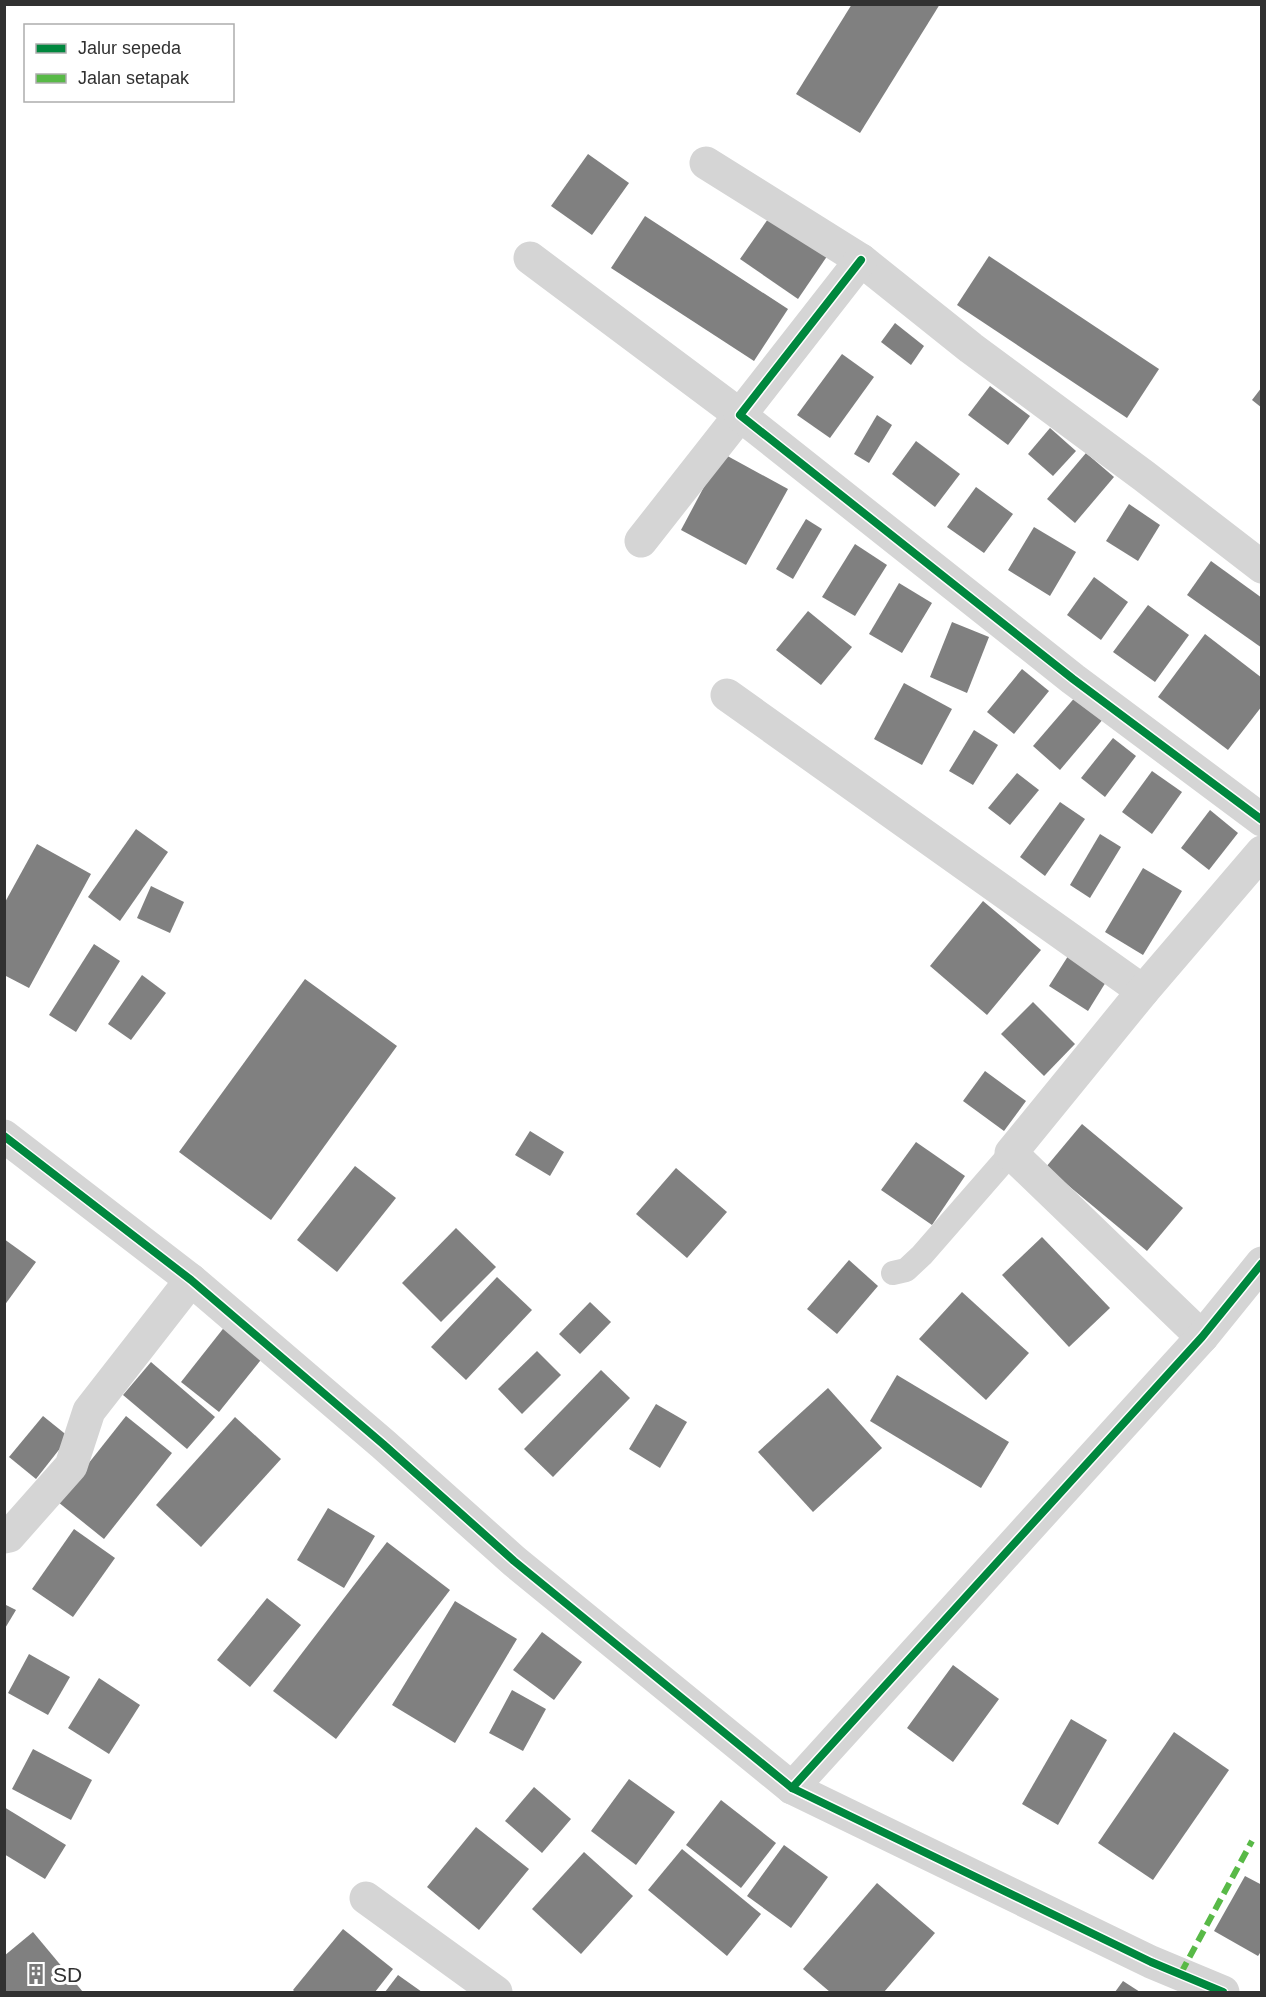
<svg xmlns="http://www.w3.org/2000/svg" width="1266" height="1997" viewBox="0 0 1266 1997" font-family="Helvetica,sans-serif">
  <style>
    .building { fill: #808080 }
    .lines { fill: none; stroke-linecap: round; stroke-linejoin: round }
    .lane { stroke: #d5d5d5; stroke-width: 24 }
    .street { stroke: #d5d5d5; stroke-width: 33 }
    .quiet { stroke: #58b947; stroke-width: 6; stroke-dasharray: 12 6; stroke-linecap: butt }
    .cycleway-casing { stroke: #fff; stroke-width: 11 }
    .cycleway { stroke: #00873e; stroke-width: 8 }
    .labels { text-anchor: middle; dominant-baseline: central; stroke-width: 6; stroke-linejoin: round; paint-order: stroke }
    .poi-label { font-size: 21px; fill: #313131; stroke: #fff; text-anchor: start }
  </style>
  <rect width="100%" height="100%" fill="#fff"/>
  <!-- building -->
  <g class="building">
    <polygon points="852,4 940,4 860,133 796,94"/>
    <polygon points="588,154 629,183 592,235 551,206"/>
    <polygon points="775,209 832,249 798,299 740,259"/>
    <polygon points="645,216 788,309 754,361 611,268"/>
    <polygon points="989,256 1159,369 1127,418 957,305"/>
    <polygon points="895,323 924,346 911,365 881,342"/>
    <polygon points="842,354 874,377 830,438 797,415"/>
    <polygon points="990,386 1030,416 1008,445 968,415"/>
    <polygon points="1262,387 1262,408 1252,400"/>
    <polygon points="877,415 892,425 869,463 854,454"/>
    <polygon points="1050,428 1076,451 1053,476 1028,454"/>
    <polygon points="916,441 960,474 935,507 892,474"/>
    <polygon points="722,453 788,489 746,565 681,530"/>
    <polygon points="1086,453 1114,477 1075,523 1047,499"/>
    <polygon points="976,487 1013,514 984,553 947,527"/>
    <polygon points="1129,504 1160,525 1138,561 1106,541"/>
    <polygon points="806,519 822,529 793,579 776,569"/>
    <polygon points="1034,527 1076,552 1050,596 1008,570"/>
    <polygon points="855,544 887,565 855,616 822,597"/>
    <polygon points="1211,561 1262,598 1262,648 1187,595"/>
    <polygon points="1094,577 1128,602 1101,640 1067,615"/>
    <polygon points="899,583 932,603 902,653 869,634"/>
    <polygon points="1148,605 1189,635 1155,682 1113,652"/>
    <polygon points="808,611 852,647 821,685 776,650"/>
    <polygon points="952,622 989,637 967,693 930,677"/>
    <polygon points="1205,634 1262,678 1262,706 1228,750 1158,697"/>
    <polygon points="1022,669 1049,691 1014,734 987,712"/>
    <polygon points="904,683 952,709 922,765 874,739"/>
    <polygon points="1077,695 1104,718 1060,770 1033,746"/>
    <polygon points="974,730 998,745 973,785 949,771"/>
    <polygon points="1113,738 1136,756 1105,797 1081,778"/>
    <polygon points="1152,771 1182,792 1152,834 1122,812"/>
    <polygon points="1017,773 1039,790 1010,825 988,808"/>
    <polygon points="1060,802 1085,819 1045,876 1020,857"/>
    <polygon points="1210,810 1238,833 1209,870 1181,848"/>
    <polygon points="136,829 168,852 120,921 88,897"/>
    <polygon points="1100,834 1121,847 1090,898 1070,885"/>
    <polygon points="37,844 91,874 29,988 4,975 4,904"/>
    <polygon points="1143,868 1182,891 1143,955 1105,932"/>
    <polygon points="151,886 184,902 170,933 137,918"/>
    <polygon points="983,901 1041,950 987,1015 930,966"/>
    <polygon points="94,944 120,961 76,1032 49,1015"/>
    <polygon points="1070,953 1109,977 1088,1011 1049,986"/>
    <polygon points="142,975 166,993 131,1040 108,1024"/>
    <polygon points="305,979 397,1046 271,1220 179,1152"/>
    <polygon points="1033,1002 1075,1044 1044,1076 1001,1034"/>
    <polygon points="985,1071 1026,1101 1004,1131 963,1101"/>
    <polygon points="1082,1124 1183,1208 1147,1251 1046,1167"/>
    <polygon points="530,1131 564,1152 550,1176 515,1155"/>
    <polygon points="916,1142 965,1176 932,1225 881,1190"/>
    <polygon points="355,1166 396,1198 337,1272 297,1240"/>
    <polygon points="676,1168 727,1212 687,1258 636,1214"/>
    <polygon points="456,1228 496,1267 441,1322 402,1283"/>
    <polygon points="1042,1237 1110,1308 1069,1347 1002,1275"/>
    <polygon points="4,1239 36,1262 4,1306"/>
    <polygon points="849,1260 878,1286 837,1334 807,1309"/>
    <polygon points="497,1277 532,1310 466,1380 431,1347"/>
    <polygon points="962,1292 1029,1353 986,1400 919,1339"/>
    <polygon points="590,1302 611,1322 580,1354 559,1334"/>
    <polygon points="226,1325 264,1356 219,1412 181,1382"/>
    <polygon points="537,1351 561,1375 522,1414 498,1389"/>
    <polygon points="151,1362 215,1417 187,1449 123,1395"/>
    <polygon points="601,1370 630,1398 553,1477 524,1449"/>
    <polygon points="897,1375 1009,1442 981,1488 870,1421"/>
    <polygon points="828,1388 882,1448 813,1512 758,1452"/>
    <polygon points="656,1404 687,1422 660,1468 629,1449"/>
    <polygon points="43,1416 69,1437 36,1479 9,1457"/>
    <polygon points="126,1416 172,1453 104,1539 58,1502"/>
    <polygon points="235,1417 281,1459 201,1547 156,1505"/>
    <polygon points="328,1508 375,1536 344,1588 297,1560"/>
    <polygon points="74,1529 115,1558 73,1617 32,1589"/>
    <polygon points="387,1542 450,1590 336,1739 273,1691"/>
    <polygon points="267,1598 301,1625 250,1687 217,1660"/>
    <polygon points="455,1601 517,1639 455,1743 392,1705"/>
    <polygon points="4,1604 16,1610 4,1630"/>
    <polygon points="542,1632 582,1662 554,1700 513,1670"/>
    <polygon points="29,1654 70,1677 48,1715 8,1693"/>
    <polygon points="953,1665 999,1699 953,1762 907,1728"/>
    <polygon points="99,1678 140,1705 109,1754 68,1728"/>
    <polygon points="512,1690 546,1709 523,1751 489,1733"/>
    <polygon points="1071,1719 1107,1740 1058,1825 1022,1804"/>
    <polygon points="1174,1732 1229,1770 1153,1880 1098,1843"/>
    <polygon points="33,1749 92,1780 71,1820 12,1789"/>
    <polygon points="629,1779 675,1812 636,1865 591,1831"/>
    <polygon points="534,1787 571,1819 542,1853 505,1821"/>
    <polygon points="721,1800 776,1843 741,1888 686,1845"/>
    <polygon points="4,1807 66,1845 45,1879 4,1854"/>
    <polygon points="476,1827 529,1869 479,1930 427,1887"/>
    <polygon points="784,1845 828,1877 791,1928 747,1896"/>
    <polygon points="682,1849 761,1914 727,1956 648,1890"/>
    <polygon points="584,1852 633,1896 581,1954 532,1909"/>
    <polygon points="1245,1876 1262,1885 1262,1950 1258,1956 1214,1931"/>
    <polygon points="877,1883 935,1933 884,1992 830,1992 803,1969"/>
    <polygon points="343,1929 393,1969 375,1992 295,1992 293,1990"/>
    <polygon points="33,1932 83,1992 4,1992 4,1956"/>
    <polygon points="398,1975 422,1992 385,1992"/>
    <polygon points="1123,1981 1140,1992 1115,1992"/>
  </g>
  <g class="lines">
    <!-- lane -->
    <polyline class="lane" points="893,1273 906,1270 922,1255 1011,1153"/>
    <!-- street -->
    <g class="street">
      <polyline points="706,163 861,260 971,348 1144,476 1262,567"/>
      <polyline points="530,258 740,415 641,541"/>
      <polyline points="861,260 740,415 1073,679 1262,820"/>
      <polyline points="727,695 1143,991"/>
      <polyline points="4,1136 191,1280 383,1444 514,1561 792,1788 1151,1962 1223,1992"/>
      <polyline points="1202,1337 1011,1153 1143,991 1262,852"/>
      <polyline points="4,1537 9,1536 71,1466 89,1411 191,1280"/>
      <polyline points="792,1788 1202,1337 1262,1263"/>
      <polyline points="366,1898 496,1992"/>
    </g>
    <!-- quiet -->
    <polyline class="quiet" points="1181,1973 1252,1841"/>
    <defs>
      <g id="cycleway">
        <polyline points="861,260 740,415 1073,679 1262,820"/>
        <polyline points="4,1136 191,1280 383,1444 514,1561 792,1788 1151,1962 1223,1992"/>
        <polyline points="792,1788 1202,1337 1262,1263"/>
      </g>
    </defs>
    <!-- cycleway casing -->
    <use href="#cycleway" class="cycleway-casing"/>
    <!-- cycleway -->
    <use href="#cycleway" class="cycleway"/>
  </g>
  <!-- icons -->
  <defs>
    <symbol id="building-bare" viewBox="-9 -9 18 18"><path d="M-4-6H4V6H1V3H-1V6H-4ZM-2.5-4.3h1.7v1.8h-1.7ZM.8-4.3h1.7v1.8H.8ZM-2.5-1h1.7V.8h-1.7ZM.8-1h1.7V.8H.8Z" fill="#797979" stroke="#fff" stroke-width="2.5" paint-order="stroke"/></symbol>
  </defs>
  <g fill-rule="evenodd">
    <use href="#building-bare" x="21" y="1959" width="30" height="30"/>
  </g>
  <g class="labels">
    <!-- poi labels -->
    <g class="poi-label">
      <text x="53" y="1974">SD</text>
    </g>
  </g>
  <!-- border -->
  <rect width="1266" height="1997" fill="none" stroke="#313131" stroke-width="12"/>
  <!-- legend -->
  <rect x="24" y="24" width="210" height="78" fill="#ffffff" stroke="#adadad" stroke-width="1.5"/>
  <rect x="36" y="44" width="30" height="9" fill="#00873e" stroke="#adadad" stroke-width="1.5"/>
  <text x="78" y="54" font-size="18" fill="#313131">Jalur sepeda</text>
  <rect x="36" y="74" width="30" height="9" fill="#58b947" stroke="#adadad" stroke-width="1.5"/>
  <text x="78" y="84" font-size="18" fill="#313131">Jalan setapak</text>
</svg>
